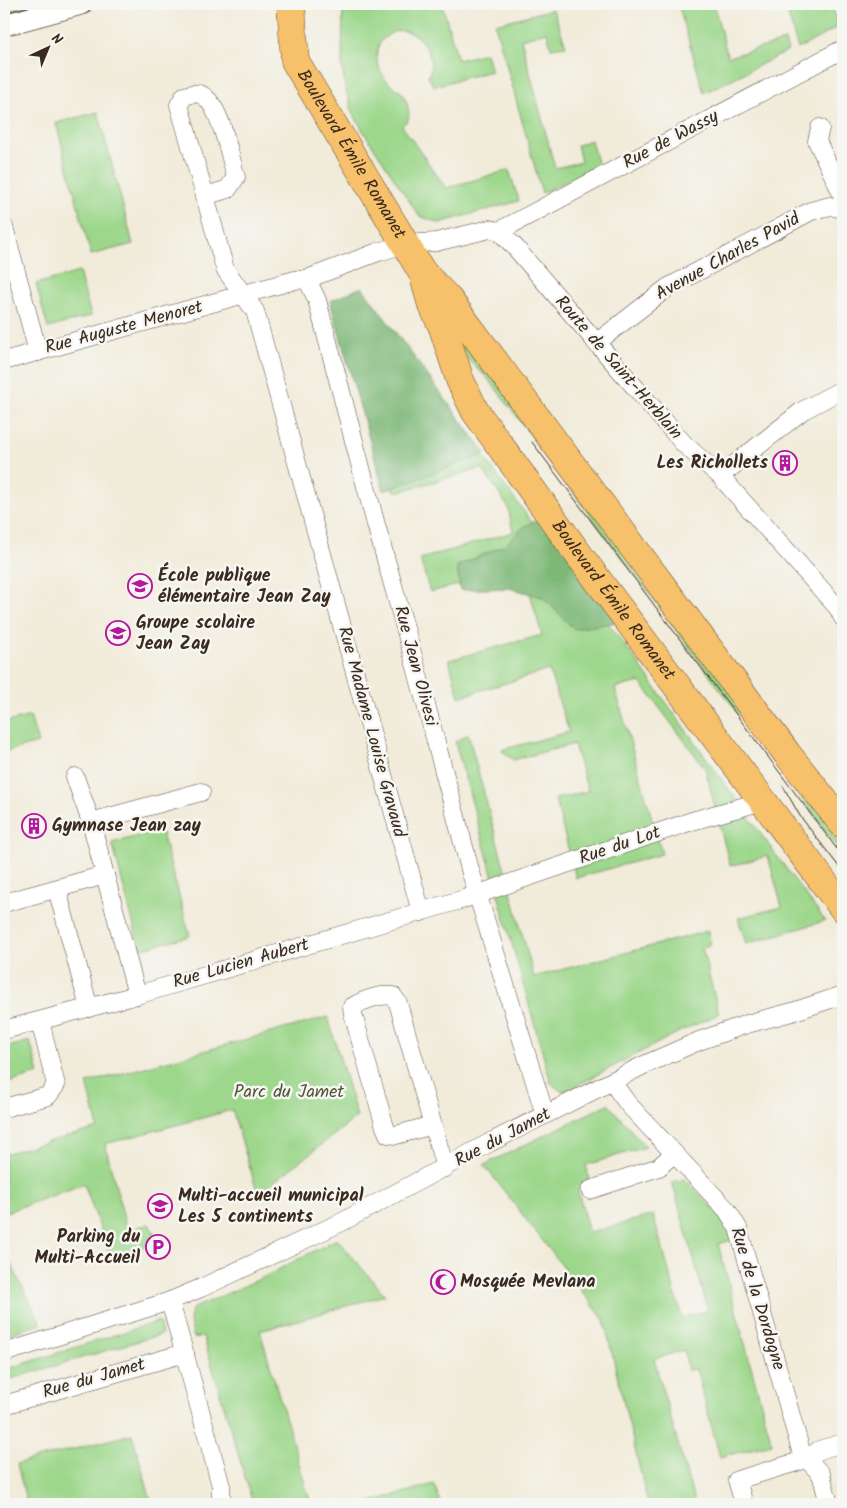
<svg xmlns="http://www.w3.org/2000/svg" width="847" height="1508" viewBox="0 0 847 1508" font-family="Kalam,sans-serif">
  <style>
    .green { fill: #9cd78b; stroke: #6c8054 }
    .forest { fill: #7db877; stroke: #5c714a }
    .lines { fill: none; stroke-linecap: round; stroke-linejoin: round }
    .minor-casing { stroke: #56473a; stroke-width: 19 }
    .tertiary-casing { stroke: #56473a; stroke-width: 23 }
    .primary-casing { stroke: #56473a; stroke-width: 29 }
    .minor { stroke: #fff; stroke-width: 18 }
    .tertiary { stroke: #fff; stroke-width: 21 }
    .primary { stroke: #f7c06b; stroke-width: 28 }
    .tram { stroke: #3b2a1e; stroke-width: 1 }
    .labels { text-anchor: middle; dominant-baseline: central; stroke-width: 5; stroke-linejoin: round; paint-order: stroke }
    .street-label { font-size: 18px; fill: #3b2a1e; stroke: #f6f6f2 }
    .poi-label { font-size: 18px; font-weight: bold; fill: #3b2a1e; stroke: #f6f6f2; text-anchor: start }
    .park-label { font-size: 18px; fill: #535539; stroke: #f6f6f2 }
  </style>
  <rect width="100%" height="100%" fill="#f6f6f2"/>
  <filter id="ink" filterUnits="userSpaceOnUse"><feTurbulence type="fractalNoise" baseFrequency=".02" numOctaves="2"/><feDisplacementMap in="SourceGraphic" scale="10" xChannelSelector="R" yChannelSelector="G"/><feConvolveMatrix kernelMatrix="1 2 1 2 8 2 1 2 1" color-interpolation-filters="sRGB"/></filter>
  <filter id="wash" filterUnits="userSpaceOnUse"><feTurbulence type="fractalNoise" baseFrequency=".0096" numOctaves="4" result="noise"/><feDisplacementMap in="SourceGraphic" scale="20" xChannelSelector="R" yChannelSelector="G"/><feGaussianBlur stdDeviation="1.12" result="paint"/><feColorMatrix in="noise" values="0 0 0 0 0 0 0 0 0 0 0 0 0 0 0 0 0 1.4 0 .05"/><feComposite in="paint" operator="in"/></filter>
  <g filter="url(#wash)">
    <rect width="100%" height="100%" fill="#f1ebd9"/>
    <!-- green -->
    <g class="green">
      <polygon points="4,4 29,4 31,12 4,19"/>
      <path d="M 343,4 L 442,4 L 458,60 L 486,53 L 491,71 L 434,86 L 428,77 C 440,55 412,18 388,35 C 385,38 381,40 380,43 C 372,58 380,74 391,85 C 394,87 398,89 400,91 C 406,97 411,112 408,120 C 406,122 404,124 402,126 L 446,188 L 509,170 L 519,201 L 439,223 L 419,216 L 365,134 L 353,113 L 345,87 L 342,67 Z"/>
      <polygon points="678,4 724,4 714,6 728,57 785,41 788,51 704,93"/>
      <polygon points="785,4 832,4 838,27 798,49"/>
      <polygon points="553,9 566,46 551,48 547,32 521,39 555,168 581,162 577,145 591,140 598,166 542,193 495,24"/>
      <polygon points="98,112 133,244 91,255 56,123"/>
      <polygon points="79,272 91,316 48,328 36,284"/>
      <polygon points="447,312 773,750 843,839 843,854 497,390 488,379 458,350"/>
      <polygon points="457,420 507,489 632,655 776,855 825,921 746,944 738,918 782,907 768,856 730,866 705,768 640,682 615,688 662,854 576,878 555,799 588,791 574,744 513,760 501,750 569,732 549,670 459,697 449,660 542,635 523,569 430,592 420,559 513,532 508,507 482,468 397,492 390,488"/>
      <polygon points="30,716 38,743 4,752 4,723"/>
      <polygon points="468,734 534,977 708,931 711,945 702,948 719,1014 681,1031 568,1090 561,1091 551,1083 455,742"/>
      <polygon points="161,830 190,936 140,949 112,843"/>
      <polygon points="328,1017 357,1117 258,1194 232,1110 105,1144 127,1230 149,1224 158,1241 112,1260 84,1184 4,1213 4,1154 98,1128 87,1083"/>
      <polygon points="30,1041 39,1074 4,1084 4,1048"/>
      <polygon points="608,1104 646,1147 586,1165 589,1181 578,1191 589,1233 653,1215 682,1318 708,1310 672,1182 685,1179 726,1222 732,1240 718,1244 772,1444 720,1457 696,1369 688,1370 684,1350 654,1359 695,1504 648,1504 604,1320 484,1165"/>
      <polygon points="337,1239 385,1295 260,1331 311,1504 253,1504 203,1336 194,1338 190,1322 192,1309 262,1278"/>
      <polygon points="4,1250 41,1324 8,1334 4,1321"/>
      <polygon points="159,1321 162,1334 4,1381 4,1370"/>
      <polygon points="132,1434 152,1504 27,1504 17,1464"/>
      <polygon points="434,1484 441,1504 363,1504"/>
    </g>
    <!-- forest -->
    <g class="forest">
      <polygon points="362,287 486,454 384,491 330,301"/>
      <polygon points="540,519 619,622 574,629 542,597 509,588 460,590 457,566 505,545 523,527"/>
    </g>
  </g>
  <g filter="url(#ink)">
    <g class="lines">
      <defs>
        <g id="minor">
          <polyline points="820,128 817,141 843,196"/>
          <path d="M 205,196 L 179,105 L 184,96 C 189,95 195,92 199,94 C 220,99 230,158 236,177 L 228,189 L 205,196 L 225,269 L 255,311 L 421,912"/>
          <polyline points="4,227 38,352"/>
          <polyline points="499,231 843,49"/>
          <polyline points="307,279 378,252 405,244 436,242 490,229 499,231 514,246 608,356 684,444 720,476 838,608 843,618"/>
          <polyline points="596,343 667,288 811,211 830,206 843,209"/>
          <polyline points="4,361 295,280 307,279 317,300 375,521 413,656 471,873 545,1115"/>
          <polyline points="720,476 802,411 843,389"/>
          <polyline points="75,777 91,822"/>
          <polyline points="105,875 137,995"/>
          <polyline points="57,889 89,1008"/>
          <polyline points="4,903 105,875 91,822 201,792"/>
          <polyline points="4,1030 137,995 464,899 692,821 763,801"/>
          <polyline points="612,1082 628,1104 727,1210 738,1228 801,1451 807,1459 737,1480 744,1504"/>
          <polyline points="4,1108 48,1096 56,1085 40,1021"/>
          <path d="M 433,1125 L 396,1135 L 388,1134 L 385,1127 L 353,1014 L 352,1007 C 363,1000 380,994 393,996 L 398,1003 L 445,1168"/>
          <polyline points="590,1190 659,1167 673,1154"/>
          <polyline points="170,1301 221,1486 221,1504"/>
          <polyline points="4,1353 170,1301 201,1288 342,1222 489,1143 644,1065 699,1041 747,1024 792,1012 843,995"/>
          <polyline points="4,1405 185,1353"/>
          <polyline points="829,1504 821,1474 807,1459 819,1450 843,1443"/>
        </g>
        <polyline id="tertiary" points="4,25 81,4"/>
        <g id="primary">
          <path id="s1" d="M 291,4 L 295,61 L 422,272 L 448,299 L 788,755 L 843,824"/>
          <path id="s2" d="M 425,281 L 431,302 L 443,328 L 460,380 L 475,411 L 579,555 L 843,908"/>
        </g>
      </defs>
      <!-- minor casing -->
      <use href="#minor" class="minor-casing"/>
      <!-- tertiary casing -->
      <use href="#tertiary" class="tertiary-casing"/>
      <!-- primary casing -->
      <use href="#primary" class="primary-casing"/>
      <!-- minor -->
      <use href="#minor" class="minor"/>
      <!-- tertiary -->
      <use href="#tertiary" class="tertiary"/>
      <!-- primary -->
      <use href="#primary" class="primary"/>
      <!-- tram -->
      <g class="tram">
        <polyline points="4,4 5,4"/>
        <polyline points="4,13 38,4"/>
        <polyline points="532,442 843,857"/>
        <polyline points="783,786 800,816 843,872"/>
      </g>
    </g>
  </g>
  <!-- icons -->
  <defs>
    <symbol id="building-ring" viewBox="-11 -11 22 22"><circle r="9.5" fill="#f6f6f2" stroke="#b5179e" stroke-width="1.5"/><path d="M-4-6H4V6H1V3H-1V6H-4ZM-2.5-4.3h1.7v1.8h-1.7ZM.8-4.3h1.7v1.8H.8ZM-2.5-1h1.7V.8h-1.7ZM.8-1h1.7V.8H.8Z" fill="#b5179e"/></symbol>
    <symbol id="school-ring" viewBox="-11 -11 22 22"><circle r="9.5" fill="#f6f6f2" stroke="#b5179e" stroke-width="1.5"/><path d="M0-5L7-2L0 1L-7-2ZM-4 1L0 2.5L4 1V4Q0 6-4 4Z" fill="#b5179e"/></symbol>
    <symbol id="parking-ring" viewBox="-11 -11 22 22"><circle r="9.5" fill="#f6f6f2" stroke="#b5179e" stroke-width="1.5"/><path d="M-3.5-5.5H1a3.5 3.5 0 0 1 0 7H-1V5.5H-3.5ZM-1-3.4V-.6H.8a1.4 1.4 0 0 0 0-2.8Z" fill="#b5179e"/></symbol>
    <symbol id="mosque-ring" viewBox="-11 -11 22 22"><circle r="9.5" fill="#f6f6f2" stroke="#b5179e" stroke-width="1.5"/><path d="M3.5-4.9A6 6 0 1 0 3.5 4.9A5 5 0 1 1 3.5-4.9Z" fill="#b5179e"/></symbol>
  </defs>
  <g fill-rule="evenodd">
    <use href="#building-ring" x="771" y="449" width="28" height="28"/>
    <use href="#school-ring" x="126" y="572" width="28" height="28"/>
    <use href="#school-ring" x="104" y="619" width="28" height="28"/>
    <use href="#building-ring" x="20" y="812" width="28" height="28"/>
    <use href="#school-ring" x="146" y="1192" width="28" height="28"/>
    <use href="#parking-ring" x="144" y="1233" width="28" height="28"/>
    <use href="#mosque-ring" x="429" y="1268" width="28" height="28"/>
  </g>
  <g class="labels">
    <!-- street labels -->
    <g class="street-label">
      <text transform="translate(671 140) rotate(-28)">Rue de Wassy</text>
      <text stroke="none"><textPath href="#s1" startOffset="166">Boulevard Émile Romanet</textPath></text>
      <text transform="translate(728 257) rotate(-29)">Avenue Charles Pavid</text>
      <text transform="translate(124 328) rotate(-15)">Rue Auguste Menoret</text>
      <text transform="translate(618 368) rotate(49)">Route de Saint-Herblain</text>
      <text stroke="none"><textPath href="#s2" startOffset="374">Boulevard Émile Romanet</textPath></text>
      <text transform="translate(415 666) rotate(75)">Rue Jean Olivesi</text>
      <text transform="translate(371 732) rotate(75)">Rue Madame Louise Gravaud</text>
      <text transform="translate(620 846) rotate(-19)">Rue du Lot</text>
      <text transform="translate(241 964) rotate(-16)">Rue Lucien Aubert</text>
      <text transform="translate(503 1138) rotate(-28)">Rue du Jamet</text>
      <text transform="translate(757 1299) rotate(73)">Rue de la Dordogne</text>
      <text transform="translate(94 1379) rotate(-16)">Rue du Jamet</text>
    </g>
    <!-- poi labels -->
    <g class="poi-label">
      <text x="768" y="463" text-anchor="end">Les Richollets</text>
      <text x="158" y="576">École publique<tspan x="158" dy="21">élémentaire Jean Zay</tspan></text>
      <text x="136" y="623">Groupe scolaire<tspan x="136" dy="21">Jean Zay</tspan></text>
      <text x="52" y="826">Gymnase Jean zay</text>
      <text x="178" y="1196">Multi-accueil municipal<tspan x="178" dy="21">Les 5 continents</tspan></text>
      <text x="140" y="1237" text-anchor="end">Parking du<tspan x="140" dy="21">Multi-Accueil</tspan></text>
      <text x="460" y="1282">Mosquée Mevlana</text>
    </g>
    <!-- park labels -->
    <g class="park-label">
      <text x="289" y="1092">Parc du Jamet</text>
    </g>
  </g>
  <!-- margin -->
  <rect width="847" height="1508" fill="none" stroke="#f6f6f2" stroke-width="20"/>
  <!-- north arrow -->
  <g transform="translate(48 48) rotate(44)" stroke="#f6f6f2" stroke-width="4" paint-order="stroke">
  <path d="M0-4L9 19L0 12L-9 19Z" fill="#3b2a1e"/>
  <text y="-8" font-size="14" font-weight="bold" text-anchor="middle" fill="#3b2a1e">N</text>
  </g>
</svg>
